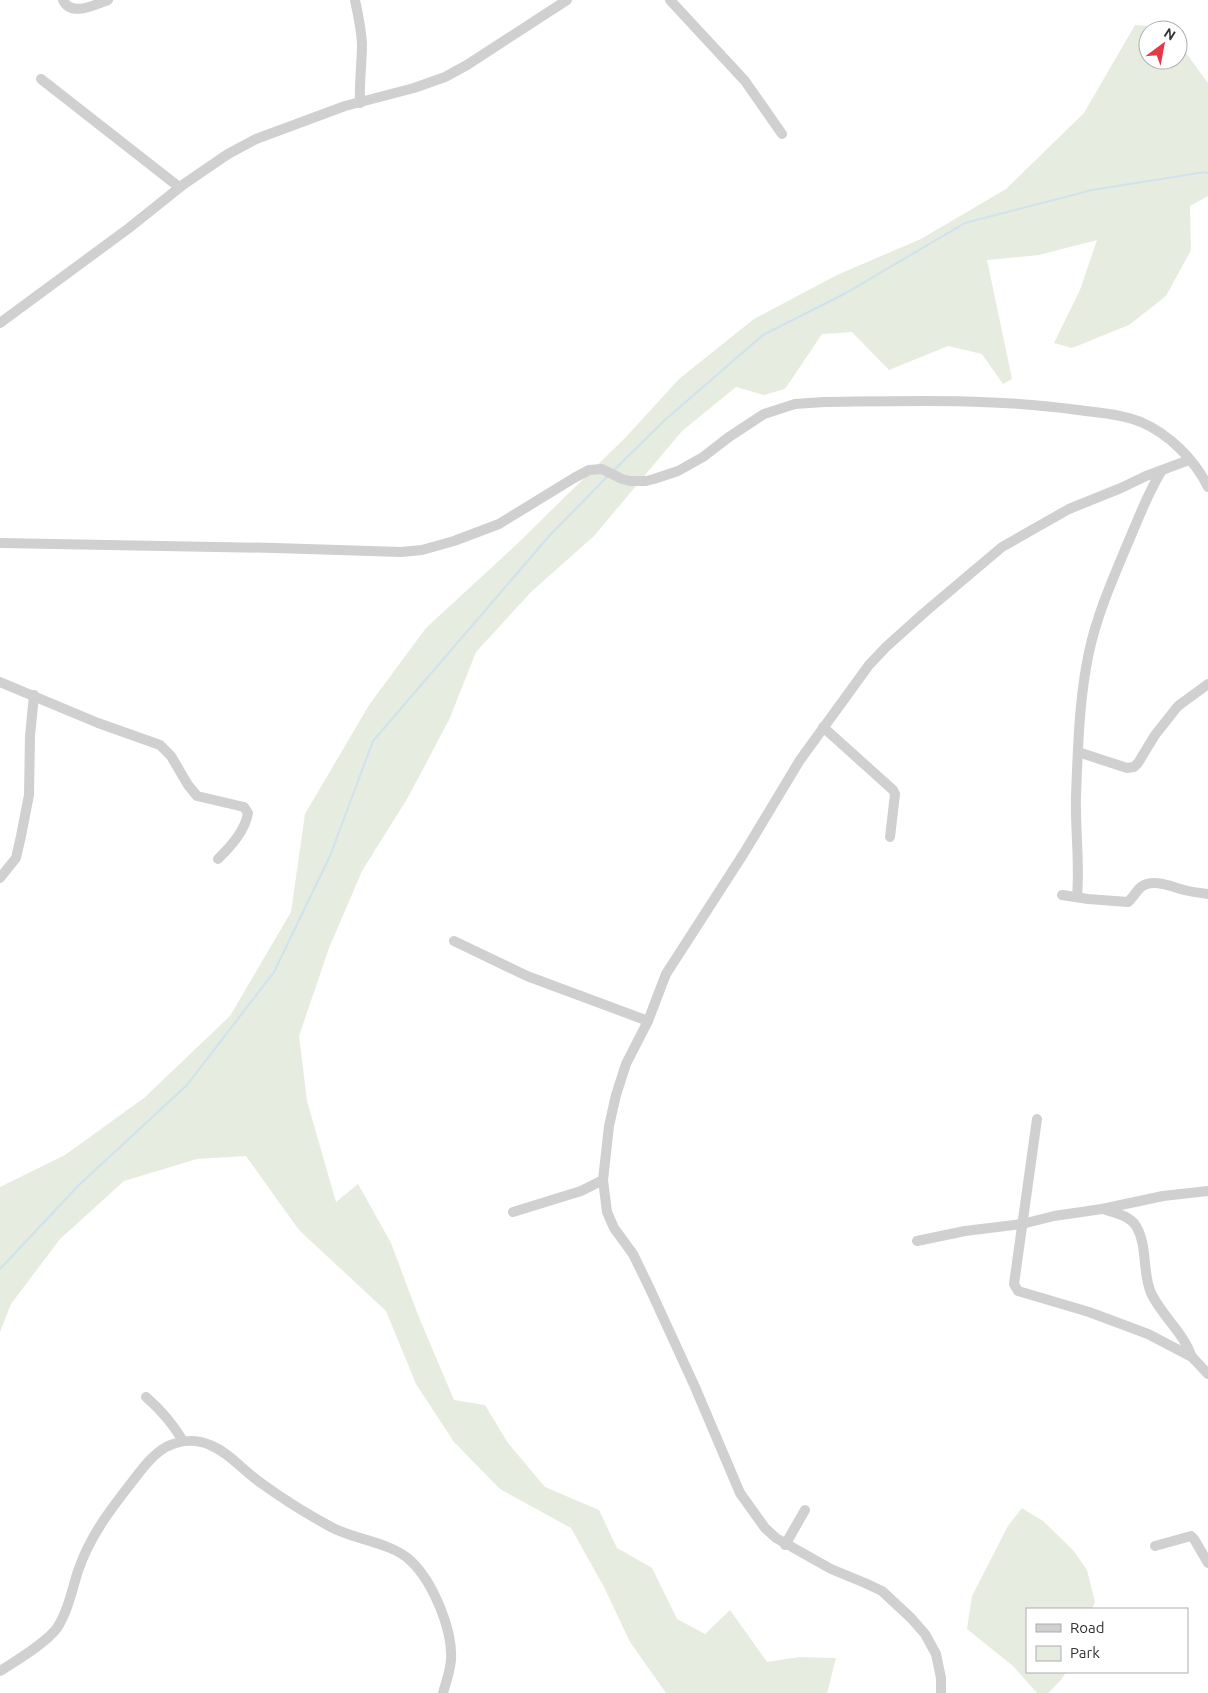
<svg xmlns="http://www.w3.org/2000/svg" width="1208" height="1693" viewBox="0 0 1208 1693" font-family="Ubuntu,sans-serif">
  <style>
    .green { fill: #e6ecdf }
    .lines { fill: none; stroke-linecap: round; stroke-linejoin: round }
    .stream { stroke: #cfe2ee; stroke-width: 2 }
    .minor { stroke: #d0d0d0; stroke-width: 10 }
  </style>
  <rect width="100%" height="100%" fill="#fff"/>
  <!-- green -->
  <g class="green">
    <polygon points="1135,25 1167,27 1169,30 1148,30 1148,60 1178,60 1178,42 1208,83 1208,196 1190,206 1191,250 1166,296 1129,325 1072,348 1054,343 1080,290 1097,240 1039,255 987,260 1012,379 1003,384 982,354 948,346 889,370 852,332 822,334 785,389 764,395 736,387 682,431 594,536 531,592 476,652 449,720 407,799 362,871 329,948 299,1036 307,1101 336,1202 358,1184 391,1243 418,1315 454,1400 485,1405 508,1443 545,1487 599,1510 617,1548 652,1568 677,1619 705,1634 730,1610 767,1662 799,1657 836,1658 827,1693 666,1693 630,1642 604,1587 571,1528 500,1489 454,1442 416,1384 386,1311 299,1230 246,1156 197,1159 124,1181 60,1239 11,1304 0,1332 0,1187 65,1155 144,1098 230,1016 291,912 305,814 369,705 426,628 517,544 626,437 679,379 754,319 837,275 921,239 1006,189 1084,113"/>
    <polygon points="1022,1508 1043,1521 1073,1550 1087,1570 1095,1602 1092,1609 1027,1609 1027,1672 1066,1672 1061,1680 1048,1693 1037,1693 1013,1666 967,1629 972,1596 1008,1526"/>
  </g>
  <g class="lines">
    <!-- stream -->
    <g class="stream">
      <polyline points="613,471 666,419 763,335 846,293 965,223 1092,190 1205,172 1208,173"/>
      <polyline points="0,1269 79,1185 187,1085 274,972 330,856 373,741 550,535 608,476"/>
    </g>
    <!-- minor -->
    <g class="minor">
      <path d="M 63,0 C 71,17 95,5 108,0"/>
      <path d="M 355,0 C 358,14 361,28 362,43 C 362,63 359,83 360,103"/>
      <polyline points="670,0 745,81 782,134"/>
      <polyline points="41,79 179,187"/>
      <polyline points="0,323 129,228 184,184 228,154 256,139 310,119 345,106 414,88 445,77 467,65 567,0"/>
      <path d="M 0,543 L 275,548 L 401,552 L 422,550 L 454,541 L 499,524 L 574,478 L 589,470 L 602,469 L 622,479 L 630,481 L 646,481 L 654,479 L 678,471 L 703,457 L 729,437 L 764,414 L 795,404 L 824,402 C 909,401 994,398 1078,410 C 1099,413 1121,414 1141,422 C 1169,434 1195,460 1208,487"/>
      <path d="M 0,682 L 98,723 L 160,745 L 171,756 L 188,785 L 197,796 L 244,807 L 248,813 C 245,831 231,846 218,859"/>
      <polyline points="823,727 893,790 895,794 890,837"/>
      <polyline points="1078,752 1127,768 1134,767 1138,763 1155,735 1178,706 1208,684"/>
      <polyline points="0,878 16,858 21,836 29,795 30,736 34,695"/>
      <path d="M 1062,895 L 1088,899 L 1128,902 C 1133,898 1136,891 1141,887 C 1153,878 1172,887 1184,890 C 1192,892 1200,893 1208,894"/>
      <path d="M 1077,897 C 1080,863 1075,830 1076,795 C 1078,748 1079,699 1089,652 C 1097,615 1112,581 1127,545 C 1138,520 1147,494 1162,470"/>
      <polyline points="454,941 527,976 648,1021"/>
      <polyline points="1037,1119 1014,1284 1018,1291 1089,1312 1148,1334 1192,1357 1208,1374"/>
      <path d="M 1103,1209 C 1114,1213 1129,1215 1136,1226 C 1148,1246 1142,1272 1151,1293 C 1162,1316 1183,1332 1192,1357"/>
      <polyline points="513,1212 581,1191 603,1180"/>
      <polyline points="917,1241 965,1231 1022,1224 1054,1216 1102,1209 1163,1196 1208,1191"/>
      <path d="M 146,1397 C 161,1410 173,1424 183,1441"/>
      <polyline points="785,1545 805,1510"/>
      <polyline points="1155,1546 1191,1536 1194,1539 1208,1563"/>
      <path d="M 0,1671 C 16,1661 46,1643 57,1628 C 68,1611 72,1590 78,1571 C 90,1536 110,1510 132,1482 C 142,1469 152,1455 166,1447 C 180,1440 196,1439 210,1445 C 230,1453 243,1471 261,1483 C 283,1499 307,1514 331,1527 C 355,1540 391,1542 411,1561 C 433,1582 453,1630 451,1660 C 450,1672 446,1682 443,1693"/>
      <polyline points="941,1693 941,1678 936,1654 925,1634 911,1618 882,1591 865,1583 831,1569 776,1538 765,1528 740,1493 695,1387 650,1289 633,1254 614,1228 607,1212 603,1180 609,1126 616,1095 626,1064 648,1021 666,974 744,853 800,760 869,665 886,647 925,612 1002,547 1069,509 1121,488 1146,476 1189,460"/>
    </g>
  </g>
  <!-- legend -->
  <rect x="1026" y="1608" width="162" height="65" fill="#ffffff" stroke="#adadad"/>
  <rect x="1036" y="1624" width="25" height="8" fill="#d0d0d0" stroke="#adadad"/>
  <text x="1070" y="1633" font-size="15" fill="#333333">Road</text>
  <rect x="1036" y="1646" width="25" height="15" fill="#e6ecdf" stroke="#adadad"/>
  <text x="1070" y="1658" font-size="15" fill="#333333">Park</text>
  <!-- north arrow -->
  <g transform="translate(1163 45) rotate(32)"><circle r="24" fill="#ffffff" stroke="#adadad"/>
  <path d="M0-4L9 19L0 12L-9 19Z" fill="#e63946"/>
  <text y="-8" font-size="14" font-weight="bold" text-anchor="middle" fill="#333333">N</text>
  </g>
</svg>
